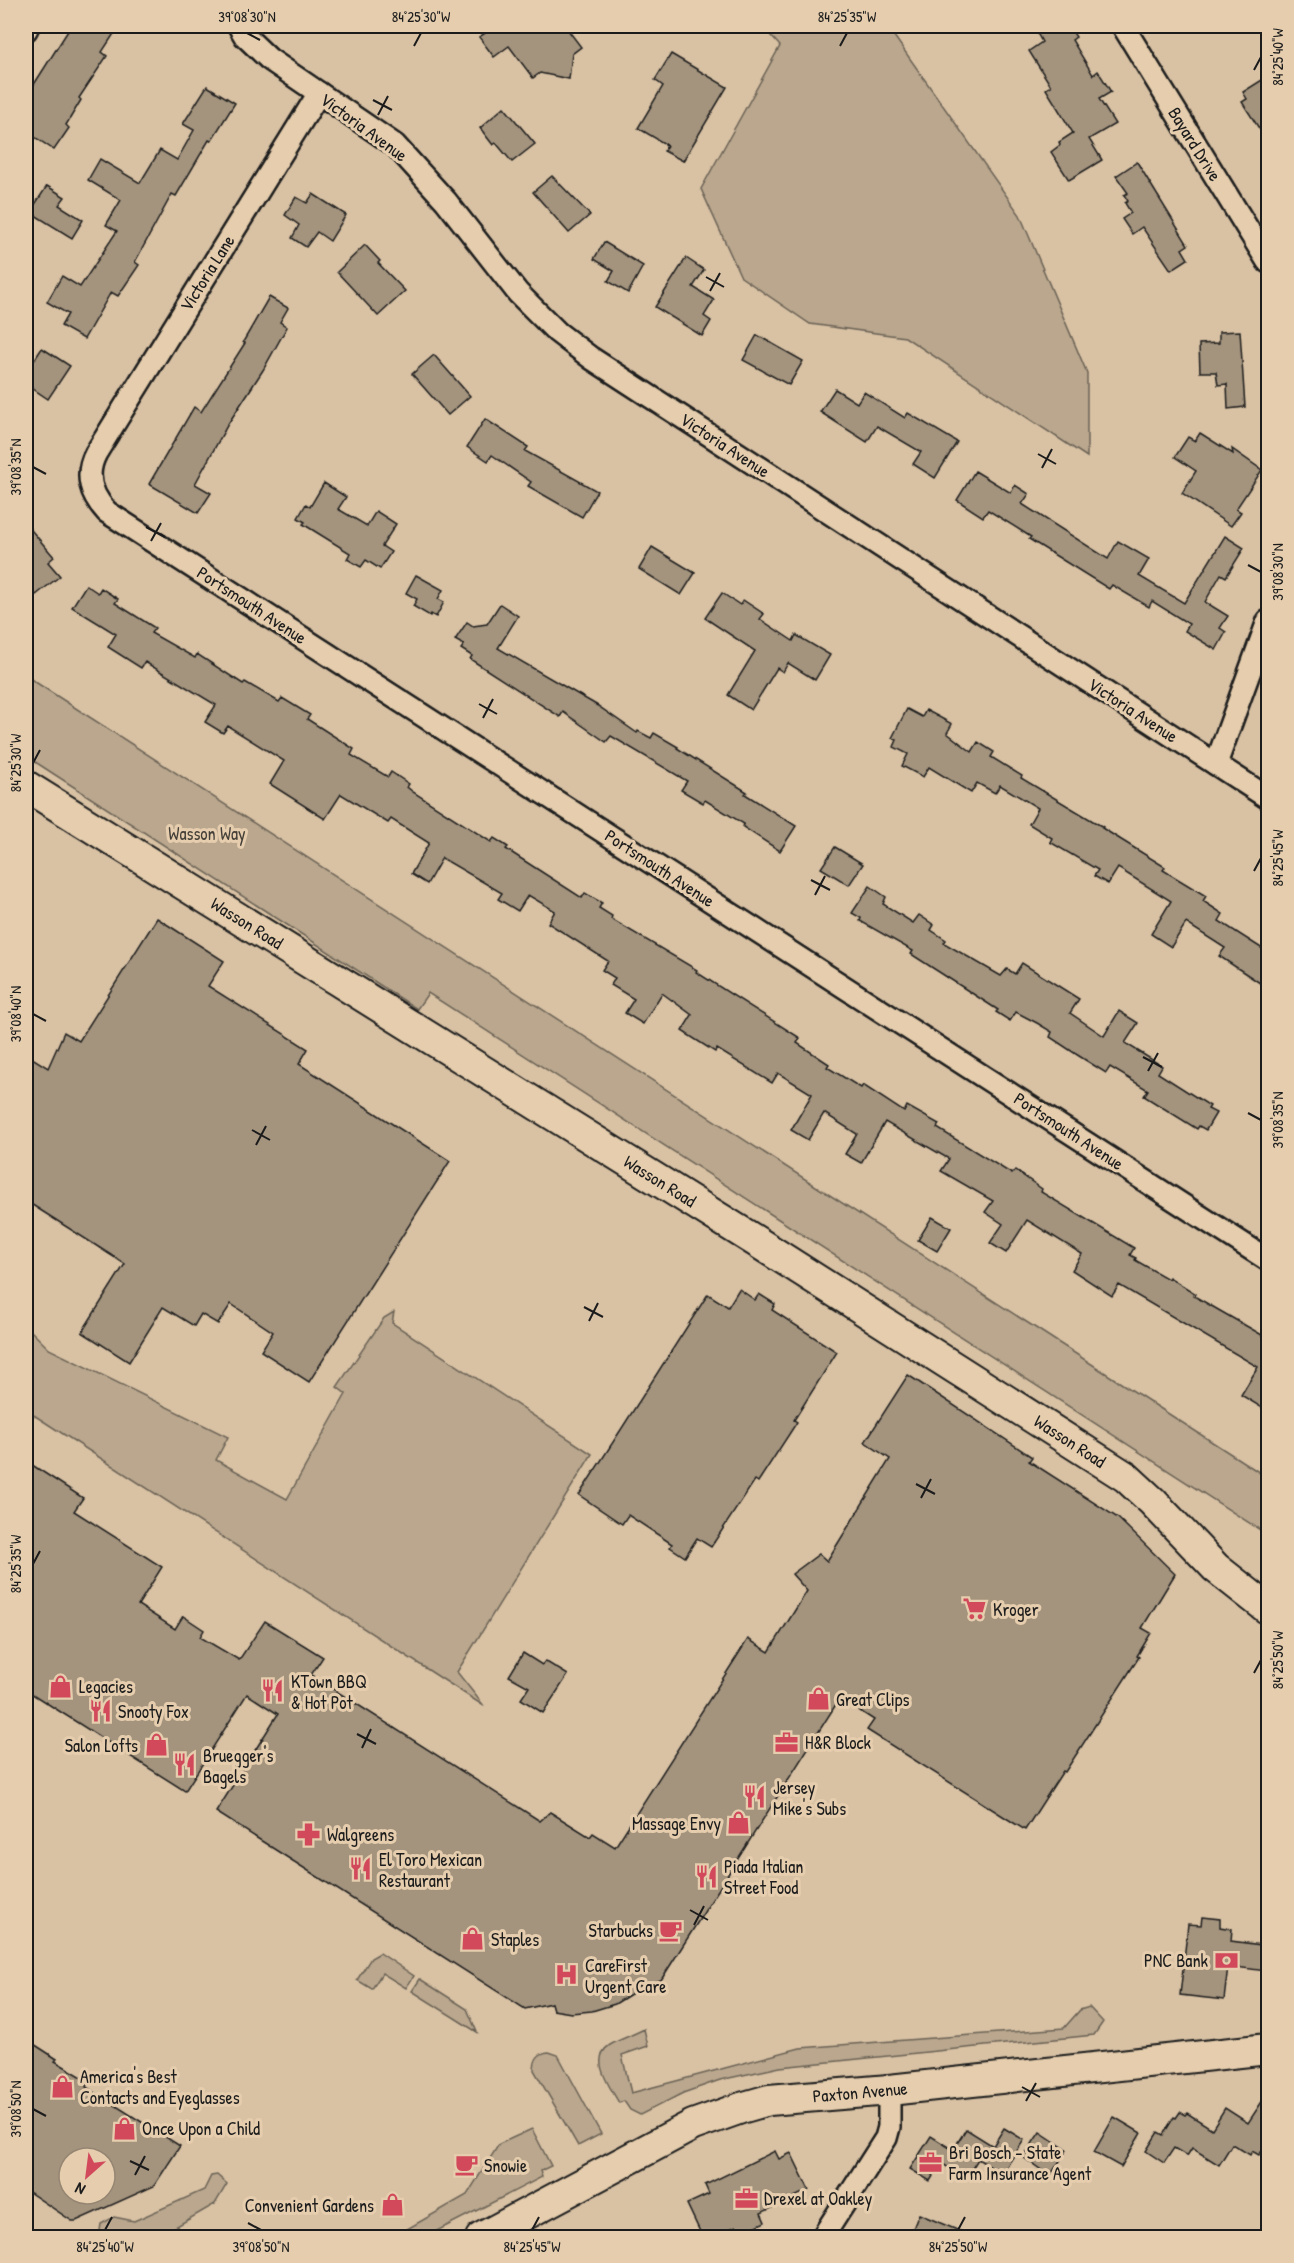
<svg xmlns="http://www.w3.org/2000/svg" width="1294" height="2263" viewBox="0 0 1294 2263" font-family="'Patrick Hand',sans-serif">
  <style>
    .green { fill: #baa78e; stroke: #6b6255; stroke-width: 1.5 }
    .building { fill: #a4947e; stroke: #1c1c1c; stroke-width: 1.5; fill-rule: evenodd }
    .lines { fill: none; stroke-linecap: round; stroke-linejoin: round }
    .street-casing { stroke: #1c1c1c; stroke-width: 26 }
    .secondary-casing { stroke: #1c1c1c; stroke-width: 34 }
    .street { stroke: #e5cdad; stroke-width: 21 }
    .secondary { stroke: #e5cdad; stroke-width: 30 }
    .ticks { fill: none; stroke: #1c1c1c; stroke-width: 2 }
    .labels { text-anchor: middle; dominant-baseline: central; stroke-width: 6; stroke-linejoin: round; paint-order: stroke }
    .street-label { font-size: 18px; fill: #1c1c1c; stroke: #e5cdad }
    .park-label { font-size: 18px; fill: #443f38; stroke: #e5cdad }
    .poi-label { font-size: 18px; fill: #1c1c1c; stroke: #e5cdad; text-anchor: start }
    .neatline { fill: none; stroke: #1c1c1c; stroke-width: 2 }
    .ticks-label { font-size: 15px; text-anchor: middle; fill: #1c1c1c }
  </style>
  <rect width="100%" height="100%" fill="#d9c2a4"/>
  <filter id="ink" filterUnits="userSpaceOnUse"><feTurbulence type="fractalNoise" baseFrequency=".0167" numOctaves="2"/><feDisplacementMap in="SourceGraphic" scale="12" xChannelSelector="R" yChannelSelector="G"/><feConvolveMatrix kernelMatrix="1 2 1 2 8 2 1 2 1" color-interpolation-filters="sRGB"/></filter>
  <g filter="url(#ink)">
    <!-- green -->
    <g class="green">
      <polygon points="762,26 887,26 1020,215 1087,373 1087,457 905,337 810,324 741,277 701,189 780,46"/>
      <polygon points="26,676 1268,1478 1268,1535 428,993 417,1009 26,756"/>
      <polygon points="394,1312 392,1323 592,1454 457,1672 484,1706 26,1410 26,1326 49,1349 228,1437 216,1460 287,1499 346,1394 337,1387 384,1318"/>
      <polygon points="380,1953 414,1976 406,1988 382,1973 372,1989 357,1980 371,1958"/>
      <polygon points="420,1979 467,2009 477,2032 412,1991"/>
      <path d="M 1089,2007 L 1103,2022 L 1094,2035 L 780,2067 L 720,2080 L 683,2093 L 640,2115 L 630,2110 L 624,2101 L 619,2103 C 611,2088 588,2059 610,2045 C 620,2039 633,2035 644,2029 L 648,2046 L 622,2055 L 631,2093 L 800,2048 L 1064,2028 L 1080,2010 Z"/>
      <path d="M 549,2052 L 558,2055 L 601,2134 L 578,2146 L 534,2070 C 534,2059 538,2053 549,2052 Z"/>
      <polygon points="532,2129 551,2166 540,2171 542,2177 425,2237 393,2237 467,2195 499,2144"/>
      <polygon points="217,2175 227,2184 215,2204 158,2237 99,2237 101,2224 114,2217 134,2221 204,2190 211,2176"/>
    </g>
    <!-- building -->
    <g class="building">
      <polygon points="71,26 119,26 102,52 107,56 79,98 81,100 66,125 69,128 54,150 26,131 26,97"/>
      <polygon points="496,26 565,26 581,47 572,54 569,79 540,73 533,78 509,46 494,57 479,37"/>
      <polygon points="1050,26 1069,26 1076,37 1072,40 1093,75 1098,71 1111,92 1099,99 1115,124 1089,139 1102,160 1069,180 1051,152 1060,145 1059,142 1073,133 1046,89 1051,86 1029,51 1042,42 1037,33"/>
      <polygon points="671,54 727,87 683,161 664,151 667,145 638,128 663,86 655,80"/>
      <polygon points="1262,80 1269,91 1269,144 1242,102 1247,99 1243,92"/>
      <polygon points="207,86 235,103 211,141 209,140 176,196 172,194 135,262 139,265 118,296 111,292 84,339 61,326 68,314 47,302 62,276 80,287 117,231 106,225 121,200 88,180 100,159 140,183 160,150 177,160 194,130 183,124"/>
      <polygon points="504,107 535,144 512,162 496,143 493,145 480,128"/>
      <polygon points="1137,162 1188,245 1182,249 1188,259 1171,270 1142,227 1132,234 1122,219 1131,213 1125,203 1128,201 1124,195 1128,193 1116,176"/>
      <polygon points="552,176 590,215 569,233 533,192"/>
      <polygon points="47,186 65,197 59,205 83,220 72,238 30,212"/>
      <polygon points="313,194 346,215 330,241 317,232 306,247 292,238 299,225 285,215 296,197 307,203"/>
      <polygon points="604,242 643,266 628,293 608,281 614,271 594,259"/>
      <polygon points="365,245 380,261 378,263 405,291 378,316 337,272"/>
      <polygon points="686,258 704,270 693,287 714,300 704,316 711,321 702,336 655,307"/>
      <polygon points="269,297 288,308 280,322 287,327 263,370 228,424 195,484 211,493 198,513 149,484 194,407 201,412 245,343 243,342"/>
      <polygon points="1240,331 1245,407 1228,409 1227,384 1218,385 1216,372 1200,372 1199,344 1219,343 1219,332"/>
      <polygon points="757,335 803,361 789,385 743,360"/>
      <polygon points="42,348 70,366 48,399 26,384 26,373"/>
      <polygon points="434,355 470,396 448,415 412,374"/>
      <polygon points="835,389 857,403 864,392 905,418 908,413 957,442 935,478 913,464 921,452 877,426 867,442 820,412"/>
      <polygon points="485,419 528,447 525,451 597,491 582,517 528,486 531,482 492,455 488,461 467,447"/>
      <polygon points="1200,433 1233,454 1232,449 1262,470 1236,509 1241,512 1231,526 1182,493 1196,471 1175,457 1188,437 1195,441"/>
      <polygon points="975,471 1011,493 1015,485 1029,494 1022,504 1108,559 1118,541 1149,559 1139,576 1184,603 1225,536 1244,548 1226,577 1221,574 1205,602 1228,616 1220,628 1226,632 1216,650 1185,631 1189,624 1152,601 1149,607 1112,585 1109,589 1029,539 1031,537 988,510 983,517 957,500"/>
      <polygon points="324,483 346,497 338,509 367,526 376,511 396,524 382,546 391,552 380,569 366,560 361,567 347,559 350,553 303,524 305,522 298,518 306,504 310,507"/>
      <polygon points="26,524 54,557 48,562 60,576 36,595 26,583"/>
      <polygon points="652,547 695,573 681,595 639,569"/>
      <polygon points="416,575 443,590 438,599 444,602 436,617 431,614 430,616 413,606 417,599 406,593"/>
      <polygon points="86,585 98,593 101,588 118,599 115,603 155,628 151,633 195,658 197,654 243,684 245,682 279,702 282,698 310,715 307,719 354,749 351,755 388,777 391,772 409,784 407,787 413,792 491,842 494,838 508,847 506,849 582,898 585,893 602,903 599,908 612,916 611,919 697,970 696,972 800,1038 797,1043 829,1064 827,1067 861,1088 863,1085 904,1112 907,1106 939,1124 937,1128 1012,1174 1015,1170 1042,1189 1041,1192 1134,1248 1130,1255 1136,1258 1135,1260 1168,1279 1169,1277 1196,1294 1194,1296 1269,1339 1269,1412 1241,1395 1258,1367 1119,1285 1112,1296 1072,1270 1082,1254 1027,1220 1006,1253 990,1243 1003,1224 985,1212 993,1201 941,1171 949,1159 885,1122 861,1163 845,1154 857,1134 824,1113 808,1140 791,1130 812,1094 778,1073 772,1083 717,1049 715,1052 682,1031 692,1015 662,993 643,1024 625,1013 634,999 611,985 615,978 602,970 608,961 548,923 555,911 528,895 518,911 498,899 502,893 442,858 427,884 411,874 429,843 391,819 388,823 341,794 325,819 270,784 284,761 228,726 223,733 205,722 216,705 145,662 141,668 108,647 116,634 72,607"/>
      <polygon points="722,593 740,605 743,600 764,614 760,619 793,641 796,635 830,655 815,680 788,663 783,672 777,668 751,710 728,695 755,651 705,618"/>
      <polygon points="500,604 518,616 498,648 598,706 637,733 638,731 651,738 654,733 678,747 677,748 747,792 745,794 796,826 780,851 743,827 744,824 705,800 703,803 681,790 687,781 611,736 606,742 563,712 560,717 470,659 472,656 461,649 464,645 455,640 467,622 473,626 487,624"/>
      <polygon points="907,709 922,717 926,710 952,724 947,733 972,752 978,742 994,752 991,757 1022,776 1021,778 1103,827 1102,828 1165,867 1163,870 1206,896 1203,901 1223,914 1219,921 1269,953 1269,989 1219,956 1225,948 1186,923 1171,947 1151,934 1171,901 1118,868 1108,884 1094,876 1098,870 1050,842 1052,838 1029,824 1038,808 1000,785 995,793 977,783 971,793 929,767 923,777 902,766 908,754 894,747 897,740 892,738"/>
      <polygon points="835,847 863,864 849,885 821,868"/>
      <polygon points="870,886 886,897 883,904 913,923 919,915 934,925 931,930 946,940 944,943 1001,976 1007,969 1015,974 1022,963 1079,999 1070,1013 1104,1036 1119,1011 1138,1023 1125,1043 1162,1066 1158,1073 1210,1106 1208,1109 1216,1113 1206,1130 1199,1126 1197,1129 1144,1096 1148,1090 1110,1067 1106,1073 1079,1056 1050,1037 1052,1032 1037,1023 1016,1012 1010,1021 996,1012 998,1010 911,954 913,951 860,921 861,918 852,913"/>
      <polygon points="157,918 224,961 208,986 308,1049 299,1064 450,1161 309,1382 261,1351 273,1332 231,1304 218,1324 201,1314 194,1326 163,1307 129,1362 82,1332 125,1264 26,1201 26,1054 48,1068 64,1032 79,1041"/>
      <polygon points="932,1217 951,1228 937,1251 918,1240"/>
      <polygon points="739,1289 755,1300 759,1294 775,1304 772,1310 837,1352 794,1420 797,1422 758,1482 755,1480 711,1547 697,1538 685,1557 670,1547 672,1544 628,1515 622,1524 579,1495 708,1294 728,1307"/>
      <polygon points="908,1375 1032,1457 1029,1461 1118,1518 1175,1574 1142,1628 1151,1633 1137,1656 1139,1657 1065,1772 1063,1771 1025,1830 867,1730 874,1720 840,1698 661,1980 635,1987 636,1991 615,2004 592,2011 571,2013 553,2010 551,2003 525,2009 216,1812 278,1714 247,1694 185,1791 26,1690 26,1461 83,1498 74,1511 162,1567 138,1605 175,1629 183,1616 204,1630 200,1637 239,1660 265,1621 323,1657 311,1675 540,1821 550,1812 590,1837 593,1833 615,1847 748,1639 769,1652 807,1591 792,1574 819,1554 827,1561 890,1459 865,1442"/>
      <polygon points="523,1653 542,1665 545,1661 568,1675 543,1713 521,1699 529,1687 509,1676"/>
      <polygon points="1202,1917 1220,1919 1220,1927 1232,1929 1231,1941 1269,1946 1266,1971 1228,1966 1224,2000 1180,1995 1188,1924 1201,1925"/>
      <path d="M 26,2039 L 57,2059 L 55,2061 L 89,2081 L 86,2087 L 180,2146 L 154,2186 L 76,2221 L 72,2221 L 26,2190 ZM 69,2158 L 105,2158 L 105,2194 L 69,2194 Z"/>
      <polygon points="1269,2091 1269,2141 1259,2155 1252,2151 1250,2155 1232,2144 1219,2165 1192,2148 1187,2156 1174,2148 1164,2163 1146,2151 1158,2132 1163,2135 1174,2117 1176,2118 1180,2112 1185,2115 1187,2113 1212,2129 1225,2108 1248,2123"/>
      <polygon points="1114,2117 1141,2133 1121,2167 1094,2152"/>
      <polygon points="1004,2128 1024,2140 1002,2174 978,2159 966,2178 941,2163 930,2181 910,2169 931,2136 953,2150 966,2129 993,2146"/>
      <polygon points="1040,2132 1067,2150 1050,2176 1023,2157"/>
      <polygon points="775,2151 779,2159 791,2153 809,2190 761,2213 765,2222 740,2234 736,2226 711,2238 703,2238 687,2204 709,2194 705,2185"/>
      <polygon points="919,2214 974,2237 974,2238 909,2238"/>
    </g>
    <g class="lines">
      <defs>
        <g id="street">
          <polyline points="239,26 245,36 269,59 395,145 446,201 518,293 557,332 591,358 1268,798"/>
          <polyline points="1123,26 1268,262"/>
          <polyline points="26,30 28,26"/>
          <path d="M 319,93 L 96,453 C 84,475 91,495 107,512 L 1268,1260"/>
          <polyline points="1216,764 1268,621"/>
          <polyline points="822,2238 886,2138 889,2127 889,2090"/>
        </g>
        <g id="secondary">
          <polyline points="26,786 754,1240 1126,1477 1152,1501 1216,1568 1268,1609"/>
          <polyline points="481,2238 693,2125 741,2108 769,2100 889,2090 1268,2049"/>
        </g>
      </defs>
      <!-- street casing -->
      <use href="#street" class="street-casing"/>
      <!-- secondary casing -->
      <use href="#secondary" class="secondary-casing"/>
      <!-- street -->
      <use href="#street" class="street"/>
      <!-- secondary -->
      <use href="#secondary" class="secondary"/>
    </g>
  </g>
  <!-- ticks -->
  <path class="ticks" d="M 247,33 L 260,40M 414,46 L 421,33M 840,46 L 847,33M 1254,70 L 1261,57M 373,100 L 392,110M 378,115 L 388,96M 706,277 L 724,287M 710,291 L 720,273M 1038,454 L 1056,464M 33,467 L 46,474M 1042,468 L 1052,449M 146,527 L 165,537M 151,541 L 161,523M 1248,565 L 1261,572M 479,704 L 497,714M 483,718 L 493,699M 33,763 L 40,750M 1254,871 L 1261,858M 811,880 L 830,890M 815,895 L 825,876M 33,1014 L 46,1021M 1143,1057 L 1162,1067M 1148,1071 L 1158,1053M 1248,1113 L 1261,1120M 252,1130 L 270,1140M 256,1145 L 266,1126M 584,1307 L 603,1317M 589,1321 L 598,1303M 916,1484 L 935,1494M 921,1498 L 931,1479M 33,1564 L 40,1551M 1254,1673 L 1261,1660M 357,1734 L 376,1744M 362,1748 L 371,1729M 690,1910 L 708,1920M 694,1925 L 704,1906M 1022,2087 L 1040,2097M 1026,2101 L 1036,2083M 33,2109 L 46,2116M 130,2161 L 149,2170M 135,2175 L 145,2156M 248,2223 L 261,2230M 105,2230 L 112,2217M 532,2230 L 539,2217M 958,2230 L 965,2217"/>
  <!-- icons -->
  <defs>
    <symbol id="supermarket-bare" viewBox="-9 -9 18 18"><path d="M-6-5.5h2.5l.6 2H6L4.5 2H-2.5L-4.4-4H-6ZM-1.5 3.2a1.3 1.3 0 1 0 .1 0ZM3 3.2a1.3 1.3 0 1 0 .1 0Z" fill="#d1495b" stroke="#e5cdad" stroke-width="2.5" paint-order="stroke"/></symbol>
    <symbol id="shop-bare" viewBox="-9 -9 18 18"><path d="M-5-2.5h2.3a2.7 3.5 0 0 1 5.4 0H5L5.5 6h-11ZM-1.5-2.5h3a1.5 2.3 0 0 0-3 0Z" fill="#d1495b" stroke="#e5cdad" stroke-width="2.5" paint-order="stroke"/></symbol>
    <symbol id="restaurant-bare" viewBox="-9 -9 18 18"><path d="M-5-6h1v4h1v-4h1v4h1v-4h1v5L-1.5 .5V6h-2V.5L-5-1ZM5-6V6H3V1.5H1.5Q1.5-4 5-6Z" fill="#d1495b" stroke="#e5cdad" stroke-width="2.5" paint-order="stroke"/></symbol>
    <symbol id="office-bare" viewBox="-9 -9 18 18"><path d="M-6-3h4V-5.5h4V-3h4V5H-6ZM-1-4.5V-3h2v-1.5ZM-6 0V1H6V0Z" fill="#d1495b" stroke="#e5cdad" stroke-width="2.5" paint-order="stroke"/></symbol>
    <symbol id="pharmacy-bare" viewBox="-9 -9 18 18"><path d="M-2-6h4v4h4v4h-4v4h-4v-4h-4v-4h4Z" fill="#d1495b" stroke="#e5cdad" stroke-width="2.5" paint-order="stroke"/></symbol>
    <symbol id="cafe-bare" viewBox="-9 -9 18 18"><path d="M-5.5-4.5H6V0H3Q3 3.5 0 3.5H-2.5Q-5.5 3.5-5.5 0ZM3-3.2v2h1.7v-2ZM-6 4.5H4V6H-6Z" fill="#d1495b" stroke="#e5cdad" stroke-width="2.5" paint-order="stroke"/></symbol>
    <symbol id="bank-bare" viewBox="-9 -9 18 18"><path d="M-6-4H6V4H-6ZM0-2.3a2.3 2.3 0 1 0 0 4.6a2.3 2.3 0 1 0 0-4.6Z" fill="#d1495b" stroke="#e5cdad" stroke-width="2.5" paint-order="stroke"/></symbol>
    <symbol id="hospital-bare" viewBox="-9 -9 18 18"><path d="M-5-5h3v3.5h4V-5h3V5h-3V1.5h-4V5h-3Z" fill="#d1495b" stroke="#e5cdad" stroke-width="2.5" paint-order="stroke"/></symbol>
  </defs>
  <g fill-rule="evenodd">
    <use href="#supermarket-bare" x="958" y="1592" width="33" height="33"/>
    <use href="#shop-bare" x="44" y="1670" width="33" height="33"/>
    <use href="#restaurant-bare" x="256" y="1674" width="33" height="33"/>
    <use href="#shop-bare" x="802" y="1682" width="33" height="33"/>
    <use href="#restaurant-bare" x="84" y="1694" width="33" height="33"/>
    <use href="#office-bare" x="770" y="1726" width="33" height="33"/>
    <use href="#shop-bare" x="140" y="1728" width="33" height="33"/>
    <use href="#restaurant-bare" x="168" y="1748" width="33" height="33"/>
    <use href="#restaurant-bare" x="738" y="1780" width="33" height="33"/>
    <use href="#shop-bare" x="722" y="1806" width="33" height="33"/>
    <use href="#pharmacy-bare" x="292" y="1818" width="33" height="33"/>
    <use href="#restaurant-bare" x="344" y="1852" width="33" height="33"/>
    <use href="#restaurant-bare" x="690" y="1860" width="33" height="33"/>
    <use href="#cafe-bare" x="654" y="1914" width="33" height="33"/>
    <use href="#shop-bare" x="456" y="1922" width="33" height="33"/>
    <use href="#bank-bare" x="1210" y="1944" width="33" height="33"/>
    <use href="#hospital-bare" x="550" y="1958" width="33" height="33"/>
    <use href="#shop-bare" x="46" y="2070" width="33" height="33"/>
    <use href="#shop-bare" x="108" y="2112" width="33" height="33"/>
    <use href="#office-bare" x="914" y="2146" width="33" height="33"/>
    <use href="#cafe-bare" x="450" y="2148" width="33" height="33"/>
    <use href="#office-bare" x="730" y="2182" width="33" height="33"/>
    <use href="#shop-bare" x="376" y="2188" width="33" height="33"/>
  </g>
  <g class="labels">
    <!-- street labels -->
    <g class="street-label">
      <text transform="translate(364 127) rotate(36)">Victoria Avenue</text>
      <text transform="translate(1195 144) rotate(58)">Bayard Drive</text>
      <text transform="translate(207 273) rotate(-58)">Victoria Lane</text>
      <text transform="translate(725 445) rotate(33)">Victoria Avenue</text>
      <text transform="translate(252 605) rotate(33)">Portsmouth Avenue</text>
      <text transform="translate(1133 710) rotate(33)">Victoria Avenue</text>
      <text transform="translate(660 868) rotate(33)">Portsmouth Avenue</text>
      <text transform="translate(247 923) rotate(32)">Wasson Road</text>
      <text transform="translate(1069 1131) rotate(33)">Portsmouth Avenue</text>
      <text transform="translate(660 1181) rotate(32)">Wasson Road</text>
      <text transform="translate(1070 1441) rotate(33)">Wasson Road</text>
      <text transform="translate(860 2092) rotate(-5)">Paxton Avenue</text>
    </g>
    <!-- park labels -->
    <g class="park-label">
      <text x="207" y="833">Wasson Way</text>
    </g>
    <!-- poi labels -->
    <g class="poi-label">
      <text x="993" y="1609">Kroger</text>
      <text x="291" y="1681">KTown BBQ<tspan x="291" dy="21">&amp; Hot Pot</tspan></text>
      <text x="79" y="1686">Legacies</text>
      <text x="836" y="1699">Great Clips</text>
      <text x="118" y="1711">Snooty Fox</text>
      <text x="805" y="1742">H&amp;R Block</text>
      <text x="138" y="1745" text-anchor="end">Salon Lofts</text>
      <text x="203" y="1755">Bruegger's<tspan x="203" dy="21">Bagels</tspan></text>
      <text x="773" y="1787">Jersey<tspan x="773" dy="21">Mike's Subs</tspan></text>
      <text x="721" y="1823" text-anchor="end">Massage Envy</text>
      <text x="327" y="1834">Walgreens</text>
      <text x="379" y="1859">El Toro Mexican<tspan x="379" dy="21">Restaurant</tspan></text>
      <text x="724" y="1866">Piada Italian<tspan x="724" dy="21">Street Food</tspan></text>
      <text x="653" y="1930" text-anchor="end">Starbucks</text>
      <text x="491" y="1939">Staples</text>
      <text x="1208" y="1960" text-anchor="end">PNC Bank</text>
      <text x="585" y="1965">CareFirst<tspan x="585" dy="21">Urgent Care</tspan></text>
      <text x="80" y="2076">America's Best<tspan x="80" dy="21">Contacts and Eyeglasses</tspan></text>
      <text x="142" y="2128">Once Upon a Child</text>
      <text x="949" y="2152">Bri Bosch - State<tspan x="949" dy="21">Farm Insurance Agent</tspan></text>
      <text x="484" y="2165">Snowie</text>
      <text x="764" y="2198">Drexel at Oakley</text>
      <text x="374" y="2205" text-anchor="end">Convenient Gardens</text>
    </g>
  </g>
  <!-- margin -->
  <rect width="1294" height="2263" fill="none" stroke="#e5cdad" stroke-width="66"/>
  <!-- north arrow -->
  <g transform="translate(87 2176) rotate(208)"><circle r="28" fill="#e5cdad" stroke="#958673" stroke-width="1.5"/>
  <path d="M0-4.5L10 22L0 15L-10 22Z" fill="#d1495b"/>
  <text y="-9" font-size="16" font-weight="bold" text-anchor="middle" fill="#1c1c1c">N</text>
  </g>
  <rect x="33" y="33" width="1228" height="2197" class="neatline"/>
  <g class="ticks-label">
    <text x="247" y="22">39°08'30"N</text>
    <text x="421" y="22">84°25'30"W</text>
    <text x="847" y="22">84°25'35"W</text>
    <text transform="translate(1278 57) rotate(-90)" y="5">84°25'40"W</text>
    <text transform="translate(16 467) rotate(-90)" y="5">39°08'35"N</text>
    <text transform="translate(1278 572) rotate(-90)" y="5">39°08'30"N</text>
    <text transform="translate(16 763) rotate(-90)" y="5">84°25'30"W</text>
    <text transform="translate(1278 858) rotate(-90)" y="5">84°25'45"W</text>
    <text transform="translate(16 1014) rotate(-90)" y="5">39°08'40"N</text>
    <text transform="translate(1278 1120) rotate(-90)" y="5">39°08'35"N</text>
    <text transform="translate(16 1564) rotate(-90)" y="5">84°25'35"W</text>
    <text transform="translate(1278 1660) rotate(-90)" y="5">84°25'50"W</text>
    <text transform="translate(16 2109) rotate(-90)" y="5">39°08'50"N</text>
    <text x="105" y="2252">84°25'40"W</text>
    <text x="261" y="2252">39°08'50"N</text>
    <text x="532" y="2252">84°25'45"W</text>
    <text x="958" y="2252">84°25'50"W</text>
  </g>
</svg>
